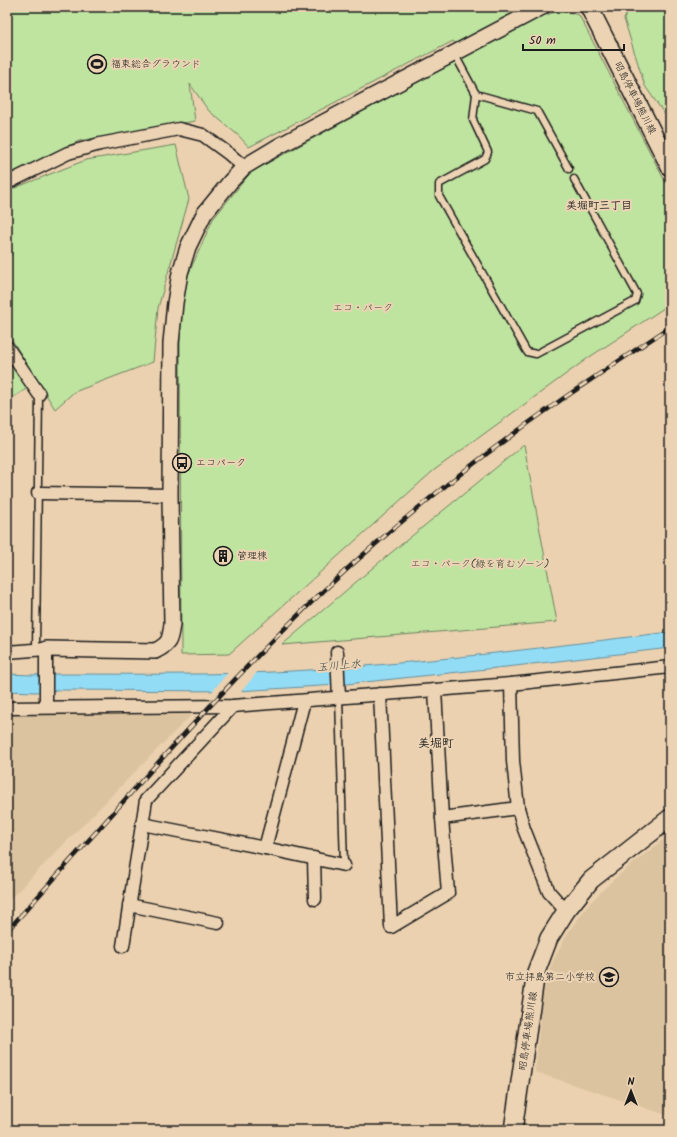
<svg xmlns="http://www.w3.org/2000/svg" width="677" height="1137" viewBox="0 0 677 1137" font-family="Kalam,'Klee One',sans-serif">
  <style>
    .built { fill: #dbc39f }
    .green { fill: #bee4a0; stroke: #6d805e }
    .water { fill: #93dcf5; stroke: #638f9e }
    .pier { fill: #ebd1af }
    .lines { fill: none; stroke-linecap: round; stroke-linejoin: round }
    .service-casing { stroke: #1c1c1c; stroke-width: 9 }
    .minor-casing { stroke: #1c1c1c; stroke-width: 15 }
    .tertiary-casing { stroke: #1c1c1c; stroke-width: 18 }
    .secondary-casing { stroke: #1c1c1c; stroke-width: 20 }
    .service { stroke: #ecd3b4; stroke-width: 6 }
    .minor { stroke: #ecd3b4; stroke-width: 12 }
    .tertiary { stroke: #ecd3b4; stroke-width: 15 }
    .secondary { stroke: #ecd3b4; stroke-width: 17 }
    .rail-casing { stroke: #1c1c1c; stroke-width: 4.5 }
    .rail { stroke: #ecd3b4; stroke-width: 3; stroke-dasharray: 9; stroke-linecap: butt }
    .labels { text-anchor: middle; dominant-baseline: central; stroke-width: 4; stroke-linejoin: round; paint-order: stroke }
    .poi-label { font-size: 10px; fill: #1c1c1c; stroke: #ecd3b4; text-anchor: start }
    .street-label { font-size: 10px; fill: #1c1c1c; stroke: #ecd3b4 }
    .park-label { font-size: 10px; fill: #3c4436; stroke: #ecd3b4 }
    .neighbourhood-label { font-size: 11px; font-weight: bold; fill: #1c1c1c; stroke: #ecd3b4 }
    .water-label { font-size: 11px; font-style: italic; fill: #344247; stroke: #ecd3b4 }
    .quarter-label { font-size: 12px; font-weight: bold; fill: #1c1c1c; stroke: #ecd3b4 }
  </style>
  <rect width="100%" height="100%" fill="#ebd1af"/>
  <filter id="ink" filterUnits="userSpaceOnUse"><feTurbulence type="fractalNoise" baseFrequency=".025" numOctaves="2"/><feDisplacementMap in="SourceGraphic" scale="8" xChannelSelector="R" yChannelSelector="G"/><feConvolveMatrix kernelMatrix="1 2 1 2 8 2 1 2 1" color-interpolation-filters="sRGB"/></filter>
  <g filter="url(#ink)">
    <!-- built -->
    <g class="built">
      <polygon points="7,713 192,714 7,902"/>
      <polygon points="670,834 670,1116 535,1072 543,992 553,961 569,931 589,904 614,879"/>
    </g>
    <!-- green -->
    <g class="green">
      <polygon points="7,7 525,7 547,15 559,10 579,15 670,191 670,304 588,358 433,471 229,654 181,655 180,339 182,303 188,275 213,219 251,172 467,55 453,41 249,147 239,136 208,110 190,84 195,121 79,141 7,175"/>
      <polygon points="630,7 670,7 670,122 645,86 624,19"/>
      <polygon points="176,145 189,199 158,308 153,362 74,392 55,409 7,332 7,264 12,253 7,242 7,191 86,160"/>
      <polygon points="7,358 28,388 7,401"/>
      <polygon points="524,445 557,622 282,645 376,565"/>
    </g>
    <!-- water -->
    <path class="water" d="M 670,632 L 670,648 L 515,666 L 337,685 L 238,691 L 60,690 L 35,692 L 7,691 L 7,674 L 32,675 L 56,674 C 120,674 184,675 248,673 C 389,668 530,649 670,632 Z"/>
    <!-- pier -->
    <polygon class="pier" points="259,670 240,693 211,693 229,671"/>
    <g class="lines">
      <defs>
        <g id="service">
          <polyline points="454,53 476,94"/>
          <polyline points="569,169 537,111 476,94 473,120 488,152 485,159 439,184 439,196 527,352 536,354 635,301 637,294 574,179"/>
          <polyline points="36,650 39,394"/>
          <polyline points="339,698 344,865"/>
        </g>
        <g id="minor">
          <polyline points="7,183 68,153 100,144 179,129 203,135 229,154 244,167"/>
          <polyline points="7,347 39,394"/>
          <polyline points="38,493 170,495"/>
          <polyline points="7,652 46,649 46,707"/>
          <polyline points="337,652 339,698"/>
          <polyline points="511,684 513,761 518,808 524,829 549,892 566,911"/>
          <polyline points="380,694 391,927 448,893 442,818 435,690"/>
          <polyline points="7,708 233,706 511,684 670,667"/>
          <polyline points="442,818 518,808"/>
          <polyline points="142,824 265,848 304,701"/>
          <polyline points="265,848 344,865"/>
          <polyline points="314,858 315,899"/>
          <polyline points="129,905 218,923"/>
          <polyline points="123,946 146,800 233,706"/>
        </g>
        <path id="tertiary" d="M 46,649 L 155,651 C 170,644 170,639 172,624 L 170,495 L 171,343 L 175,303 L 180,273 L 188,247 L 204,214 L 230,182 L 244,167 L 279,146 L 542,7"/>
        <g id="secondary">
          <polyline points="589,7 670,167"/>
          <polyline points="513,1130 536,972 549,938 566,911 591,880 670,818"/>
        </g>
      </defs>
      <!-- service casing -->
      <use href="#service" class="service-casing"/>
      <!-- minor casing -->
      <use href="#minor" class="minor-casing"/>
      <!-- tertiary casing -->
      <use href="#tertiary" class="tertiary-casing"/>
      <!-- secondary casing -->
      <use href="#secondary" class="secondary-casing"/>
      <!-- service -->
      <use href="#service" class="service"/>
      <!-- minor -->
      <use href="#minor" class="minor"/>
      <!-- tertiary -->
      <use href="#tertiary" class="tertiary"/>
      <!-- secondary -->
      <use href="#secondary" class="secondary"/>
      <defs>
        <path id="rail" d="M 7,931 C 53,880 100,828 146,776 C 213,702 280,629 355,562 C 420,504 489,450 561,400 C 597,375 634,351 670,327"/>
      </defs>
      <!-- rail casing -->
      <use href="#rail" class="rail-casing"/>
      <!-- rail -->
      <use href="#rail" class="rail"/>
    </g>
  </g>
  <!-- icons -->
  <defs>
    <symbol id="stadium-ring" viewBox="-11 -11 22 22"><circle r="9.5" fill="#ecd3b4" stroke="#1c1c1c" stroke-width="1.5"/><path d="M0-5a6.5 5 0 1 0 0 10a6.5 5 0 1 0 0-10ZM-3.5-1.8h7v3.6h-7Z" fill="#1c1c1c"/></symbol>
    <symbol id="bus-ring" viewBox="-11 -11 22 22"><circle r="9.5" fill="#ecd3b4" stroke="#1c1c1c" stroke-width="1.5"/><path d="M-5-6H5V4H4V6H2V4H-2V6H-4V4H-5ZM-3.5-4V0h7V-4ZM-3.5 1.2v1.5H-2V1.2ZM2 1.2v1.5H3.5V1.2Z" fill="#1c1c1c"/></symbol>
    <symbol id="building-ring" viewBox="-11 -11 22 22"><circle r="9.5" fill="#ecd3b4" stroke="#1c1c1c" stroke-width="1.5"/><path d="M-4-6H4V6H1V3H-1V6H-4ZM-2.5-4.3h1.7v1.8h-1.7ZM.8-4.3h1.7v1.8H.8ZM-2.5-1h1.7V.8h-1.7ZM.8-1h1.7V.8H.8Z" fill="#1c1c1c"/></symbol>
    <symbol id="school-ring" viewBox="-11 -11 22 22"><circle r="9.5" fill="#ecd3b4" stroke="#1c1c1c" stroke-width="1.5"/><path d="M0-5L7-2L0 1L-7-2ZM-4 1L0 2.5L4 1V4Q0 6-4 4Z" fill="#1c1c1c"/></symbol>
  </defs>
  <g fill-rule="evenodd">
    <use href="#stadium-ring" x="86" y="53" width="22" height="22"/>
    <use href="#bus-ring" x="171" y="452" width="22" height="22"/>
    <use href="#building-ring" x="212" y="545" width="22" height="22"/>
    <use href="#school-ring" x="598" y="966" width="22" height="22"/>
  </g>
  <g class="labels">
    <!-- poi labels -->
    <g class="poi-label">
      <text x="111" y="64">福東総合グラウンド</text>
      <text x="196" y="463">エコパーク</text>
      <text x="237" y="556">管理棟</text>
      <text x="595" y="977" text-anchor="end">市立拝島第二小学校</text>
    </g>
    <!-- street labels -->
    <g class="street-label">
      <text transform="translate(635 98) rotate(63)">昭島停車場熊川線</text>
      <text transform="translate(528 1031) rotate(-82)">昭島停車場熊川線</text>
    </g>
    <!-- park labels -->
    <g class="park-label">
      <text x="363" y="308">エコ・パーク</text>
      <text x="480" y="564">エコ・パーク(緑を育むゾーン)</text>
    </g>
    <!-- neighbourhood labels -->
    <g class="neighbourhood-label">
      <text x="599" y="206">美堀町三丁目</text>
    </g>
    <!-- water labels -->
    <g class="water-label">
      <text transform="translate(339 666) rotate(-5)">玉川上水</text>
    </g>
    <!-- quarter labels -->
    <g class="quarter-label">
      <text x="436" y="743">美堀町</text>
    </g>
  </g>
  <!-- margin -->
  <rect width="677" height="1137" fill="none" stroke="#ecd3b4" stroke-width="24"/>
  <rect x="12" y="12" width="653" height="1113" fill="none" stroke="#1c1c1c" stroke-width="1.5" filter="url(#ink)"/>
  <!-- north arrow -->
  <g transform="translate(631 1091)" stroke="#ecd3b4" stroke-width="3" paint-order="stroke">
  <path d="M0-3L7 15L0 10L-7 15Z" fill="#1c1c1c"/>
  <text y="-6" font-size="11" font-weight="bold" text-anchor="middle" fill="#1c1c1c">N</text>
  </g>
  <!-- scale -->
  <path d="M523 44v6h101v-6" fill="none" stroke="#1c1c1c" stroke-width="2"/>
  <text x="529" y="44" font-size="12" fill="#1c1c1c" stroke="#ecd3b4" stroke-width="3" paint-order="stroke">50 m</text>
</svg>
